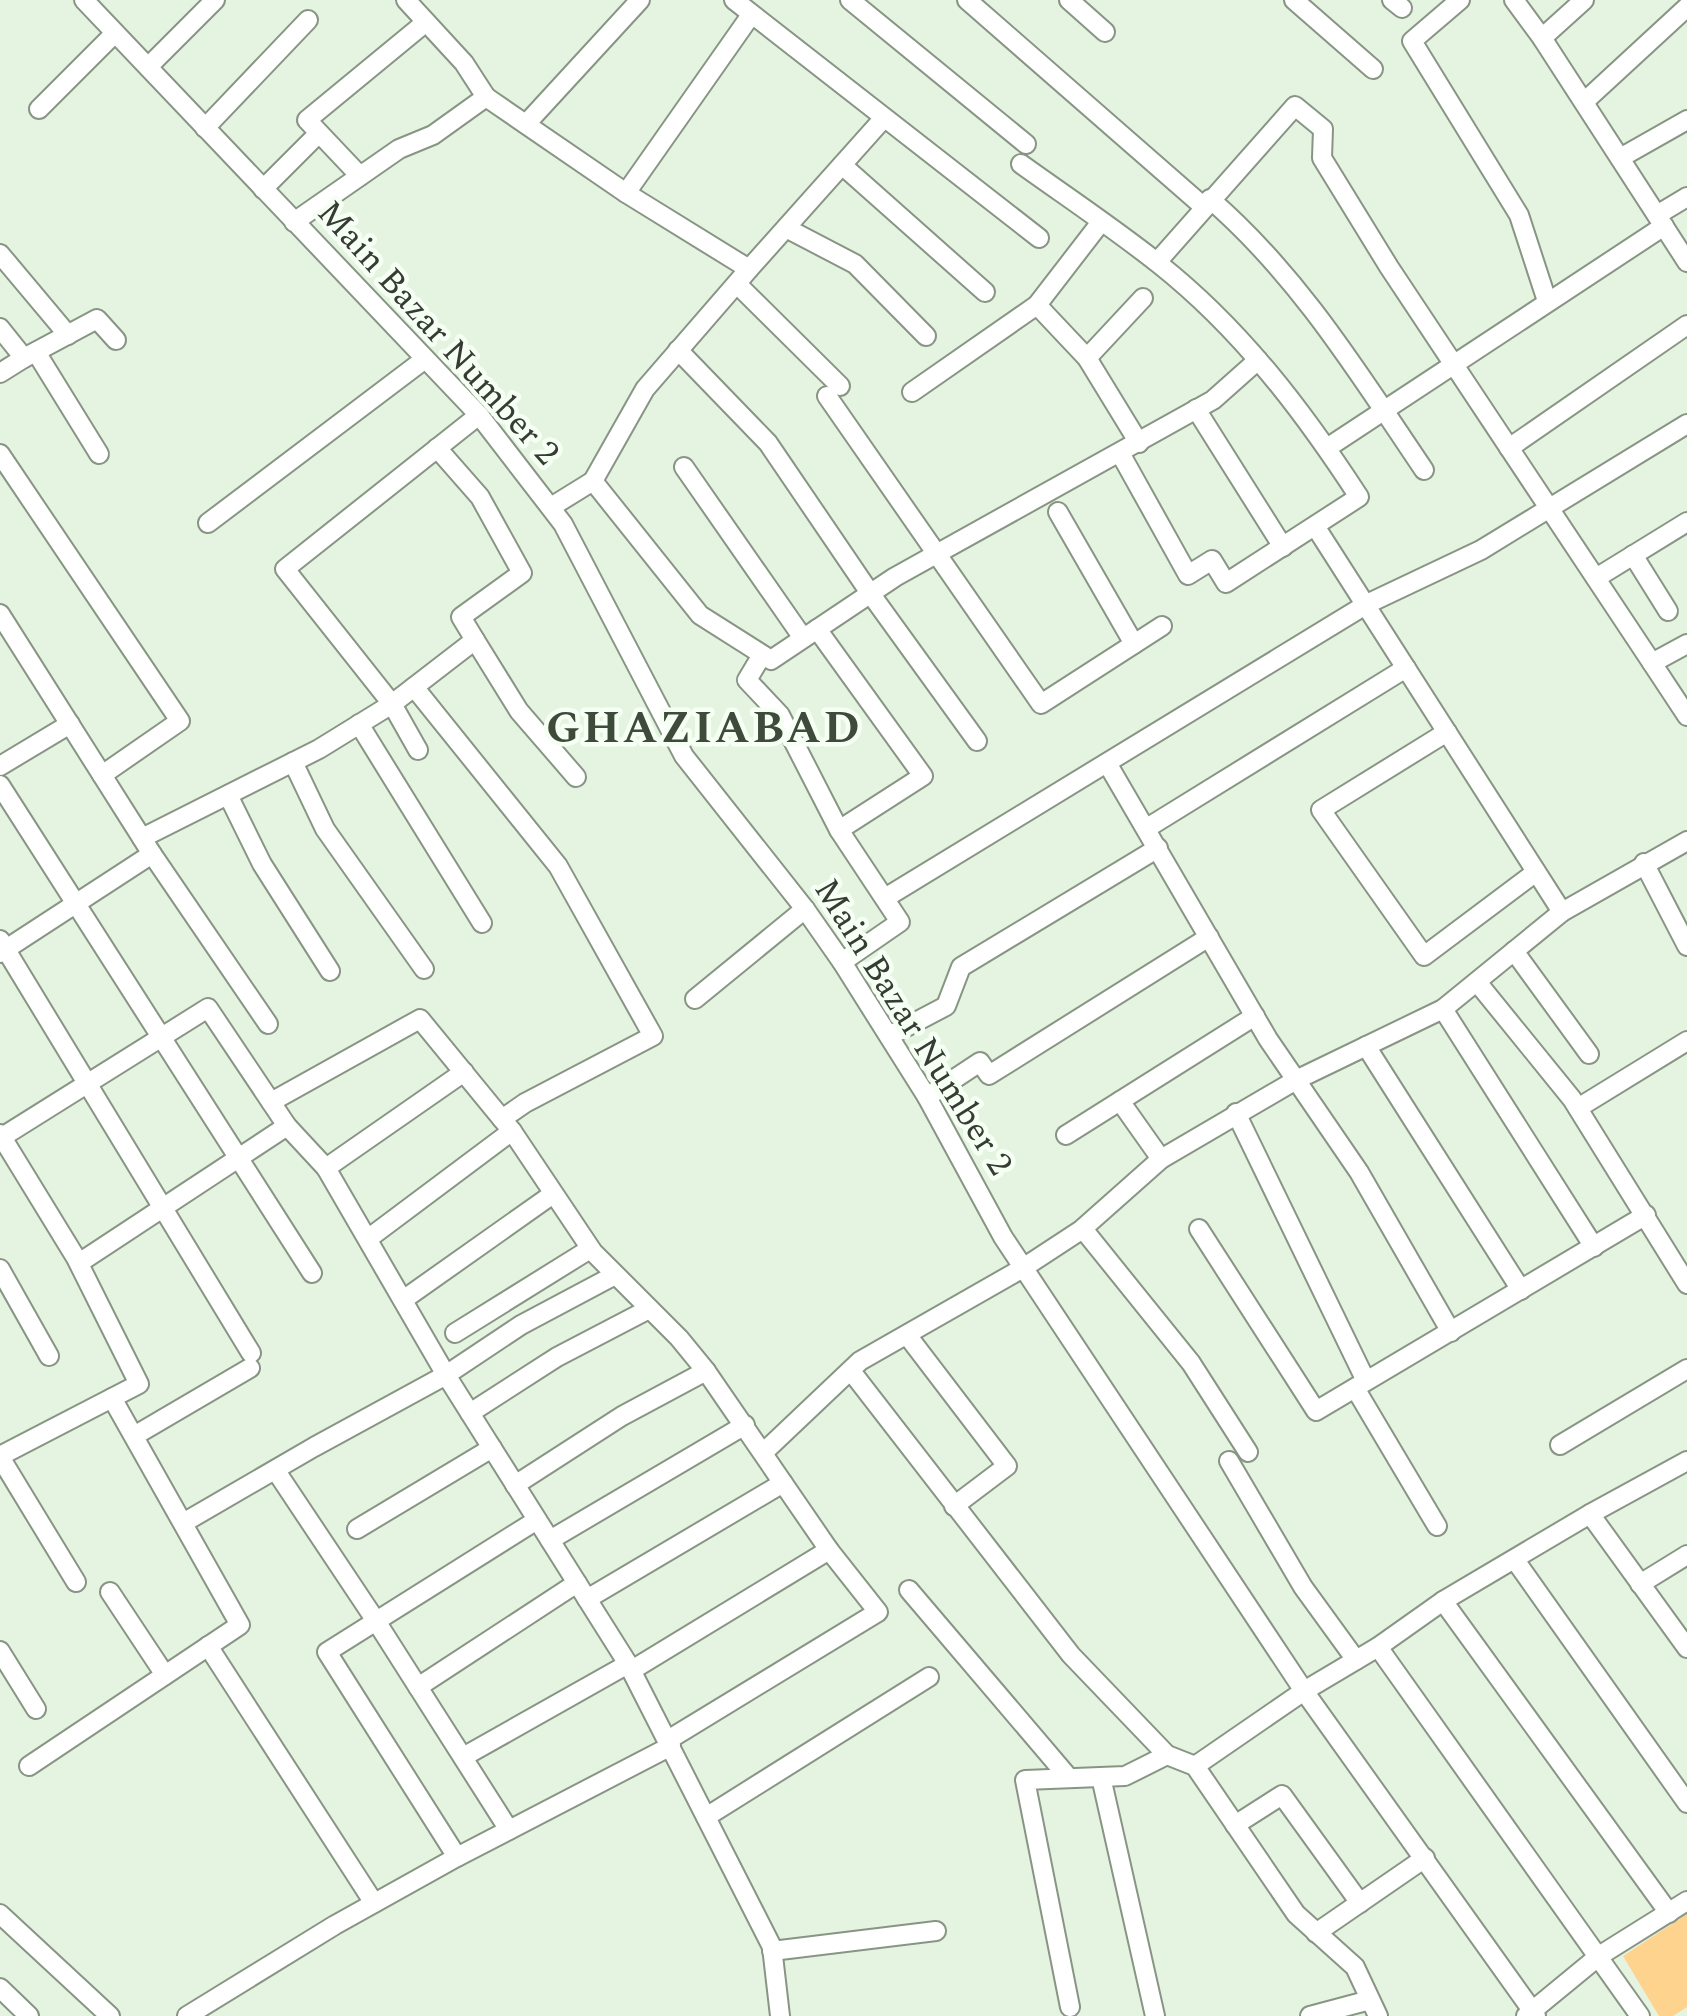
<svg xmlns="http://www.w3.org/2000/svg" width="1687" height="2016" viewBox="0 0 1687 2016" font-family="Spectral,serif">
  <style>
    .green { fill: #fed38e }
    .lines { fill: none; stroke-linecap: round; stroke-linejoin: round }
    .minor-casing { stroke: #889584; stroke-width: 22 }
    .minor { stroke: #fff; stroke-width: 18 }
    .labels { text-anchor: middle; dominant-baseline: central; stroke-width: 9; stroke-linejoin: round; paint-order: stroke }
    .street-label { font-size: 35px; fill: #363b34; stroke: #f6fff3 }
    .district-label { font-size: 45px; font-weight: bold; letter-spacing: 2.5px; fill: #3e4a3a; stroke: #f6fff3 }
  </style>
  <rect width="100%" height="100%" fill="#e5f4e1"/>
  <!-- green -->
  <polygon class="green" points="1687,1914 1687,2007 1673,2016 1659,2016 1623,1956"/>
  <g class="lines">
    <defs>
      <g id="minor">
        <polyline points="84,0 479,415 563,524 684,756 805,909 842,962 927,1097 1003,1237 1304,1691 1195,1766"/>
        <polyline points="734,0 1039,238"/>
        <polyline points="850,0 1026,144"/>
        <polyline points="967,0 1204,207"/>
        <polyline points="1069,0 1105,32"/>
        <polyline points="1294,0 1373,69"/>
        <polyline points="1392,0 1402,8"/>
        <polyline points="1460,0 1412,41 1519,215 1547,301"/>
        <polyline points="1514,0 1542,38 1687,262"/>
        <polyline points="1542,38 1584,0"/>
        <polyline points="148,67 215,0"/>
        <polyline points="486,97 626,193 751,15"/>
        <polyline points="1584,102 1687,7"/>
        <polyline points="39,109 115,33"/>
        <polyline points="526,124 640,0"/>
        <polyline points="205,128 308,20"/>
        <polyline points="1620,158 1687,120"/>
        <path d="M 1021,164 C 1067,197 1115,229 1159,264 C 1241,329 1303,411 1359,497 L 1226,583 L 1212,560 L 1188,575 L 1120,453"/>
        <polyline points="842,165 985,292"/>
        <polyline points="360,176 307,120 426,22"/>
        <polyline points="263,189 319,133"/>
        <path d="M 1210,199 C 1299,276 1359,374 1424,470"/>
        <polyline points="1657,215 1687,197"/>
        <polyline points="294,222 399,149 433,135 486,97 464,63 406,0"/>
        <polyline points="786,228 855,264 926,336"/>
        <polyline points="0,254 68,335"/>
        <polyline points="1157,262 1295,106 1323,129 1322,158 1389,267 1652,663 1687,644"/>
        <polyline points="749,269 883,119"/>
        <polyline points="737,284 840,386"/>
        <polyline points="1037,305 1087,358 1139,443"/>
        <polyline points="0,328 24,358 0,373"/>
        <polyline points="678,350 768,443 870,593 977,741"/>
        <polyline points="36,352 99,454"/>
        <polyline points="24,358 97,319 116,340"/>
        <polyline points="1087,358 1143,298"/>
        <polyline points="912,392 1037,305 1101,222"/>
        <polyline points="827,396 1041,704 1162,626"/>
        <polyline points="1196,409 1283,547"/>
        <polyline points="1327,448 1664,226"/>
        <polyline points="1509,448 1687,325"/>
        <polyline points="0,454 180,721 102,775"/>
        <polyline points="684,467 803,638"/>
        <polyline points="593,481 645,389 749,269 626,193"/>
        <polyline points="551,507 593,481 700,615 771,660 895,577 1213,400 1258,360"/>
        <polyline points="1058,512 1134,644"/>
        <polyline points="208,523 425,359"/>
        <polyline points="1315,526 1562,912"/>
        <polyline points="1633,555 1668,611"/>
        <polyline points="1596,578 1687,522"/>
        <polyline points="0,614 152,854 0,953"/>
        <polyline points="475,640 519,711 576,777"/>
        <polyline points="762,655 747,680 780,715 839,830 923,776 817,629"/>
        <polyline points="1652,663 1687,716"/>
        <polyline points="359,724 482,923"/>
        <polyline points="1447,732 1321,810 1424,956 1536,872"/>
        <polyline points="418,750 392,704 285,569 479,415"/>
        <polyline points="293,762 325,829 424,969"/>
        <polyline points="1107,763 1268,1039 1359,1172 1451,1332"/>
        <polyline points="0,766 70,724"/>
        <polyline points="0,785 312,1273"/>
        <polyline points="228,795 262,864 330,971"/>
        <polyline points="1147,828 1406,668"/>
        <polyline points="839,830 900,922 842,962"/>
        <polyline points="142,838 319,749 392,704 475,640 461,617 522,573 480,497 437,448"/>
        <polyline points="152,854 268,1024"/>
        <polyline points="1644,863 1687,946"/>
        <polyline points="885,898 1367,604 1481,550 1687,424"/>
        <polyline points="0,940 251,1353"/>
        <polyline points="1514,951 1589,1054"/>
        <polyline points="1477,982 1572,1099 1687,1284"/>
        <polyline points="695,999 805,909"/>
        <polyline points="1443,1009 1594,1247"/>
        <polyline points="889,1036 946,1006 961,967 1158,848"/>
        <polyline points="1366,1046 1521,1290"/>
        <polyline points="927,1097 980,1062 989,1075 1209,937"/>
        <polyline points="1120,1101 1161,1159"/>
        <polyline points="271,1102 420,1019 502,1119"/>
        <polyline points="1578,1108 1687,1041"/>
        <polyline points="1236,1113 1366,1381"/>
        <polyline points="512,1131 593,1252 679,1338 706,1371 829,1550 878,1612 668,1740"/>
        <polyline points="0,1134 76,1258 139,1384 0,1456"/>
        <polyline points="1066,1135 1255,1016"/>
        <polyline points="2,1137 208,1008 287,1126 326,1168 446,1375 628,1664 772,1947 780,2016"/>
        <polyline points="326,1168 464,1072"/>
        <polyline points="1083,1229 1191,1363 1248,1452"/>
        <polyline points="1199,1229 1316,1411 1646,1215"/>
        <polyline points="369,1238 512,1131 502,1119 525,1103 653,1036 558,866 414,687"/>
        <polyline points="79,1263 287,1126"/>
        <polyline points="0,1269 49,1356"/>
        <polyline points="403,1300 553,1194"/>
        <polyline points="455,1333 590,1249"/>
        <polyline points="907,1335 1007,1466 954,1506"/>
        <polyline points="851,1371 1071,1655 1167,1755 1195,1766 1296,1914 1355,1967 1378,2016"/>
        <polyline points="1355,1388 1437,1526"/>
        <polyline points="470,1413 557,1357 649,1309"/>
        <polyline points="134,1436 250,1368"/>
        <polyline points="1560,1445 1687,1369"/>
        <polyline points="764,1452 860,1361 1023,1268 1081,1230 1161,1159 1296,1080 1443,1009 1562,912 1687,841"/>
        <polyline points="0,1457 76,1582"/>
        <polyline points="1229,1461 1303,1587 1356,1660"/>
        <polyline points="276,1471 376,1621 509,1830"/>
        <polyline points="515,1485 622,1416 706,1371"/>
        <polyline points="1590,1514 1687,1648"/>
        <polyline points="183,1523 314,1447 446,1375 521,1325 615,1275"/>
        <polyline points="357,1529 492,1448"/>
        <polyline points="550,1540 745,1425"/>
        <polyline points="1515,1560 1687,1803"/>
        <polyline points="1640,1584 1687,1555"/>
        <polyline points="909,1590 1069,1778"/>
        <polyline points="110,1592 165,1675"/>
        <polyline points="587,1599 783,1483"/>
        <polyline points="1443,1601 1669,1913"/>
        <polyline points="208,1646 374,1903"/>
        <polyline points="1378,1647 1640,2016"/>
        <polyline points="0,1651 36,1709"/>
        <polyline points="632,1670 829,1550"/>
        <polyline points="418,1687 577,1583"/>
        <polyline points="463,1757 628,1664"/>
        <polyline points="29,1766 240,1625 112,1398"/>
        <polyline points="1101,1777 1155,2016"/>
        <polyline points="706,1817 929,1677"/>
        <polyline points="1235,1825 1282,1795 1360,1903"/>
        <polyline points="457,1857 327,1652 537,1520"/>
        <polyline points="0,1914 110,2016"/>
        <polyline points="1316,1933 1425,1858"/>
        <polyline points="772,1951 936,1931"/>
        <polyline points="0,1988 29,2016"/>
        <polyline points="1070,2007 1025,1780 1125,1776 1167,1755"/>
        <polyline points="187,2016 335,1925 457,1857 671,1746"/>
        <polyline points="1310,2016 1370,2000"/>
        <polyline points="1526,2016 1599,1956 1687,1901"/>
        <polyline points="1536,2016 1304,1691 1378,1647 1443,1601 1590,1514 1687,1461"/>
      </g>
    </defs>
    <!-- minor casing -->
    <use href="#minor" class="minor-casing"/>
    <!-- minor -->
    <use href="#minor" class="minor"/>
  </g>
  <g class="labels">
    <!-- street labels -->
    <g class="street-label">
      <text transform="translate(438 333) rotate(48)">Main Bazar Number 2</text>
      <text transform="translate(913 1027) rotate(58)">Main Bazar Number 2</text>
    </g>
    <!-- district labels -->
    <g class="district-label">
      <text x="704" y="728">GHAZIABAD</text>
    </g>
  </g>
</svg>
